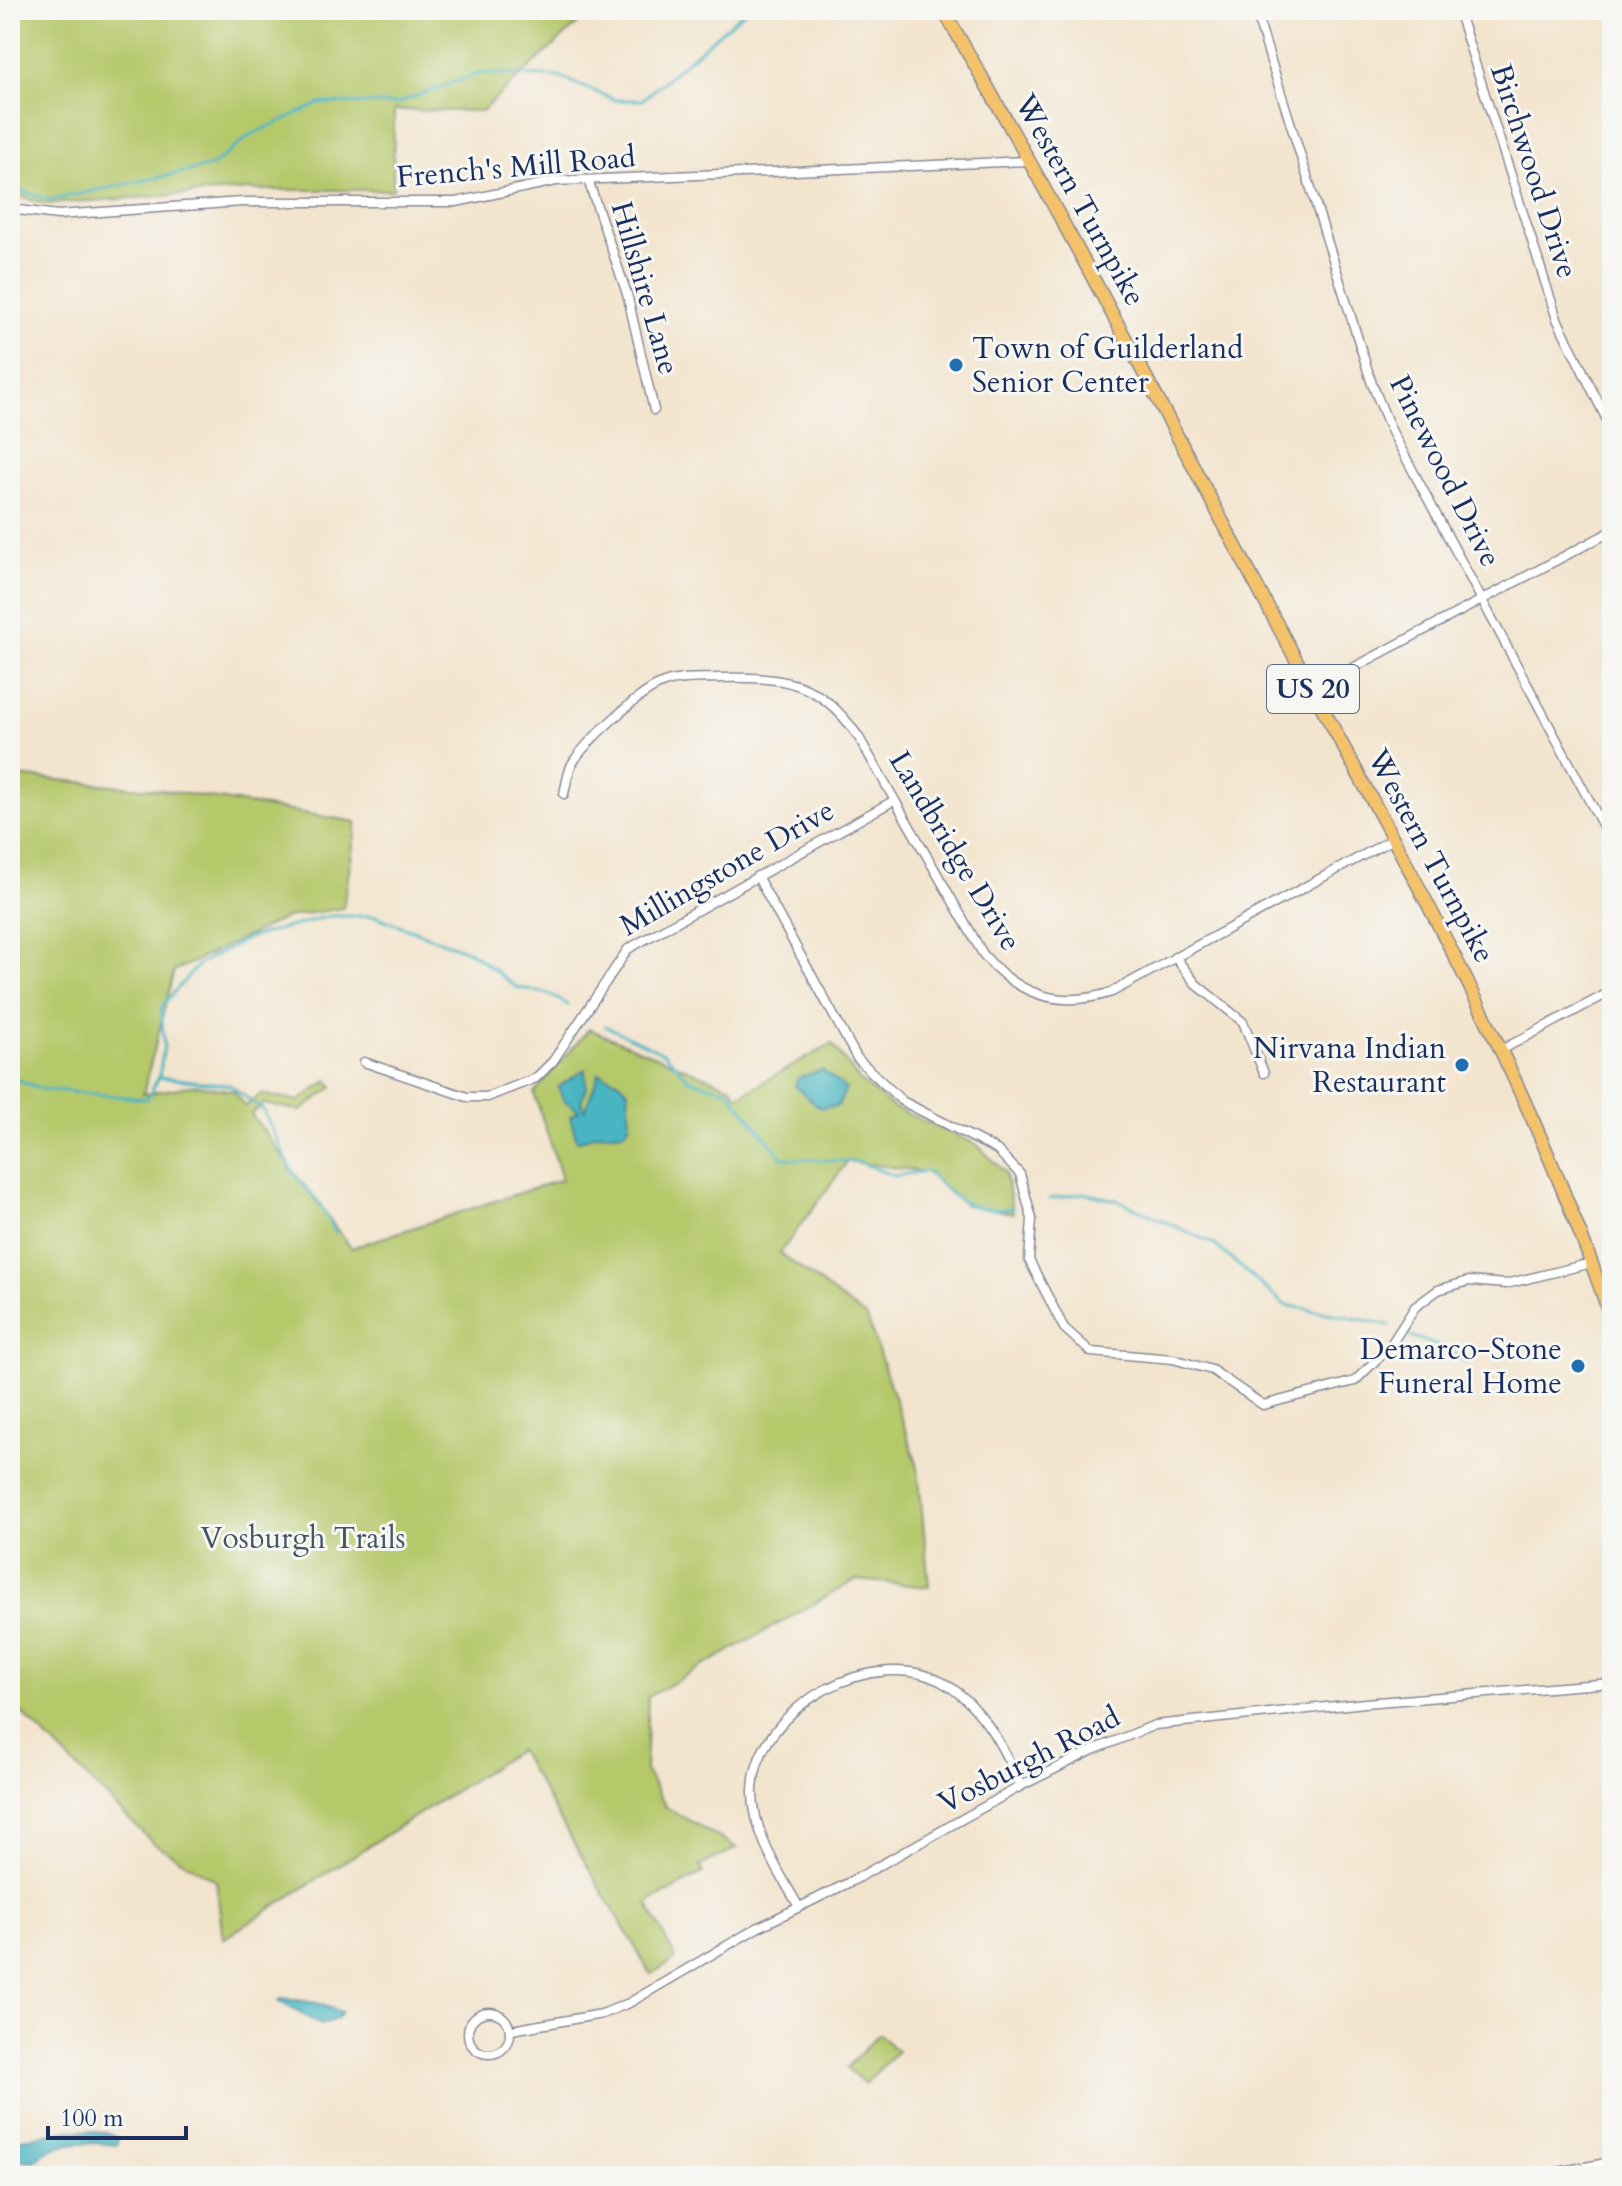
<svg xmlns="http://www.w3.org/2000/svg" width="1622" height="2186" viewBox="0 0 1622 2186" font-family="Cardo,serif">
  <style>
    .green { fill: #b5c86b; stroke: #687c64; stroke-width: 2 }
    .water { fill: #48b5c2; stroke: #327290; stroke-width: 2 }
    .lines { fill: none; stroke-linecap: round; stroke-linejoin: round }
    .stream { stroke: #48b5c2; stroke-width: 3 }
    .minor-casing { stroke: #878a96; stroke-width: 11 }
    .primary-casing { stroke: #878a96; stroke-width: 15 }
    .minor { stroke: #fff; stroke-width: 8 }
    .primary { stroke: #f3c26a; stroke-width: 12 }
    .poi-dot { fill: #1f6fb2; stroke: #f6f6f2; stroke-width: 3 }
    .labels { text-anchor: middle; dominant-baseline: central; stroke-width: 6; stroke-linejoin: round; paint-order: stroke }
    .shield { fill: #f6f6f2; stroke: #5d6b8a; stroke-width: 2 }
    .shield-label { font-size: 28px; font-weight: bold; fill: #1b2f5e }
    .street-label { font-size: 30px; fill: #1b2f5e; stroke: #f6f6f2 }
    .poi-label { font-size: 30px; fill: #1b2f5e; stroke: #f6f6f2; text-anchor: end }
    .park-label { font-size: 30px; fill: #425561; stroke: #f6f6f2 }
  </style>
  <rect width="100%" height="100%" fill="#f6f6f2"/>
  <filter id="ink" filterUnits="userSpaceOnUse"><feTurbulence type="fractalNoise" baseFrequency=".0125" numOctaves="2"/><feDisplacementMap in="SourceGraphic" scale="16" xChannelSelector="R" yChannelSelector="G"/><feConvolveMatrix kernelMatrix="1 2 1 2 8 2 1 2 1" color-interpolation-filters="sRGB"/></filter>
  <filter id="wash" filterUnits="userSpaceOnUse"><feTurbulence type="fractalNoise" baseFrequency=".006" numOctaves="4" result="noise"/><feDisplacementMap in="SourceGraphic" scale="32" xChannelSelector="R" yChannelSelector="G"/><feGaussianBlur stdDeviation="1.8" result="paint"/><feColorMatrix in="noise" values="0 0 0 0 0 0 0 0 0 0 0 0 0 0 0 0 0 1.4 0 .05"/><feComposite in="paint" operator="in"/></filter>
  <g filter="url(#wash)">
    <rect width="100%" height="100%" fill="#f3e4cd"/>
    <!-- green -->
    <g class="green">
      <polygon points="10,10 593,10 482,111 394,110 393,190 248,190 46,204 10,194"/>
      <polygon points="10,770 16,776 163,790 357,822 343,908 287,917 174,971 143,1094 196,1085 234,1091 245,1106 261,1094 299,1101 328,1080 333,1087 301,1111 264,1104 251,1114 351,1248 562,1179 534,1093 589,1029 732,1087 738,1096 832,1044 860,1081 894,1108 976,1144 1005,1172 1013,1213 965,1205 926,1172 848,1161 780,1253 867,1318 918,1467 929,1587 856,1580 648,1697 645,1770 666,1807 737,1848 700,1866 703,1873 647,1903 676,1959 651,1974 519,1750 223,1939 216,1881 153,1843 10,1701"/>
      <polygon points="879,2034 897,2051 865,2084 847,2068"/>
    </g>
    <!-- water -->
    <g class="water">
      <polygon points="585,1069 586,1087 581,1102 585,1110 599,1073 619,1081 628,1091 630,1124 624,1132 598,1134 577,1141 570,1116 579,1111 564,1100 558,1087"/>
      <polygon points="822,1070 846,1089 838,1106 820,1108 795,1086 798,1078"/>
      <polygon points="282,1998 317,2003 341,2012 336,2019 321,2025 278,2001"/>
      <path d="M 68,2130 L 106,2132 L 118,2138 L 117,2145 C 87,2142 58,2138 35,2161 L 10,2159 L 10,2141 Z"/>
    </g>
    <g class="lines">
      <!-- stream -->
      <g class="stream">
        <polyline points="10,14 17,10"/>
        <polyline points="10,188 51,200 212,166 250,135 321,103 395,104 480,73 560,77 615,100 642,100 746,10"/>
        <path d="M 605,1026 L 664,1053 L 690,1080 L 728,1090 L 782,1158 L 859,1162 L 894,1176 L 927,1171 C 955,1200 971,1214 1013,1208"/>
        <polyline points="10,1077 42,1089 147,1099 159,1077 230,1085 263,1110 292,1171 320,1204 335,1232"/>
        <polyline points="159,1077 164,1045 161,1007 199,964 248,938 329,916 375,916 472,953 516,987 549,994 568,1005"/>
        <polyline points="1049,1199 1084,1193 1120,1201 1214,1244 1285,1305 1390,1325"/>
        <polyline points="1410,1336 1447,1349 1466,1362"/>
      </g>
    </g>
  </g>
  <g filter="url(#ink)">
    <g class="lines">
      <defs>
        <g id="minor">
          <polyline points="1255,10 1372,384 1391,430 1612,843"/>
          <polyline points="1458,10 1557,319 1612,430"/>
          <polyline points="588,180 627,294 654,410"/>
          <polyline points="10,209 58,215 242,202 456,202 556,181 1028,161"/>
          <polyline points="1313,689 1612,531"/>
          <path d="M 564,794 C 566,785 568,772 572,764 C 585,742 640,691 664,683 C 681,677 701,679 719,678 C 783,677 818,679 858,736 L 983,954 C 1018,996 1060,1009 1112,992 L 1393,839"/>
          <polyline points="757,876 857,1058 902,1101 997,1150 1020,1174 1032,1219 1029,1260 1064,1328 1091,1352 1173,1359 1212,1370 1263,1405 1355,1381 1390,1346 1415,1307 1438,1290 1469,1281 1506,1284 1592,1263"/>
          <polyline points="1175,957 1196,984 1243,1022 1264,1073"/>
          <polyline points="1503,1049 1612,991"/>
          <polyline points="364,1062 467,1097 487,1097 536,1078 553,1061 628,949 893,801"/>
          <path d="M 799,1907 C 779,1872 752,1832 753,1790 C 755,1707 877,1641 947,1685 C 984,1708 1003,1748 1021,1786"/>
          <circle cx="489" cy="2033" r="21"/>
          <polyline points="512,2030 602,2014 629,2003 757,1928 854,1880 1021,1786 1093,1750 1155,1725 1365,1703 1612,1683"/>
          <polyline points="1536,2176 1612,2162"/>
        </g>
        <path id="primary" d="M 943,10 C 1064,216 1173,430 1286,641 C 1406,863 1531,1081 1612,1321"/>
      </defs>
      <!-- minor casing -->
      <use href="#minor" class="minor-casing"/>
      <!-- primary casing -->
      <use href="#primary" class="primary-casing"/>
      <!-- minor -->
      <use href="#minor" class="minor"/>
      <!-- primary -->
      <use href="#primary" class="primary"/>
    </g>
  </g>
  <!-- markers -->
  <g class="poi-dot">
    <circle cx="956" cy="365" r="8"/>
    <circle cx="1462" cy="1065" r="8"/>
    <circle cx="1578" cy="1366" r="8"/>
  </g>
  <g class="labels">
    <!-- shield labels -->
    <rect class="shield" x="1267" y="665" width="92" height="48" rx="6"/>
    <g class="shield-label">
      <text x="1313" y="689">US 20</text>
    </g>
    <!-- street labels -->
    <g class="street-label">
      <text transform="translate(516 167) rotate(-5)">French's Mill Road</text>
      <text transform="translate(1534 171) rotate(72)">Birchwood Drive</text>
      <text transform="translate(1080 200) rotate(61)">Western Turnpike</text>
      <text transform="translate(645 288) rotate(74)">Hillshire Lane</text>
      <text transform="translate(1445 471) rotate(63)">Pinewood Drive</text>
      <text transform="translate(955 851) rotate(59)">Landbridge Drive</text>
      <text transform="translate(1431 856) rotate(62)">Western Turnpike</text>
      <text transform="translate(727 868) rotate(-30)">Millingstone Drive</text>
      <text transform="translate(1029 1760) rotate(-27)">Vosburgh Road</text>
    </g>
    <!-- poi labels -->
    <g class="poi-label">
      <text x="972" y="348" text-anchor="start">Town of Guilderland<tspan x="972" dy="34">Senior Center</tspan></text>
      <text x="1446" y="1048">Nirvana Indian<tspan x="1446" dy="34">Restaurant</tspan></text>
      <text x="1562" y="1349">Demarco-Stone<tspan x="1562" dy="34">Funeral Home</tspan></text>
    </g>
    <!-- park labels -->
    <g class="park-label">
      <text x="303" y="1538">Vosburgh Trails</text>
    </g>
  </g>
  <!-- margin -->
  <rect width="1622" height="2186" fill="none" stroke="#f6f6f2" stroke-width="40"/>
  <!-- scale -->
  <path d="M48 2126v12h138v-12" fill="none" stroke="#1b2f5e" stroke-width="4"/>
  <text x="60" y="2126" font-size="24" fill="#1b2f5e" stroke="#f6f6f2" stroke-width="6" paint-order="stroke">100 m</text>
</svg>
